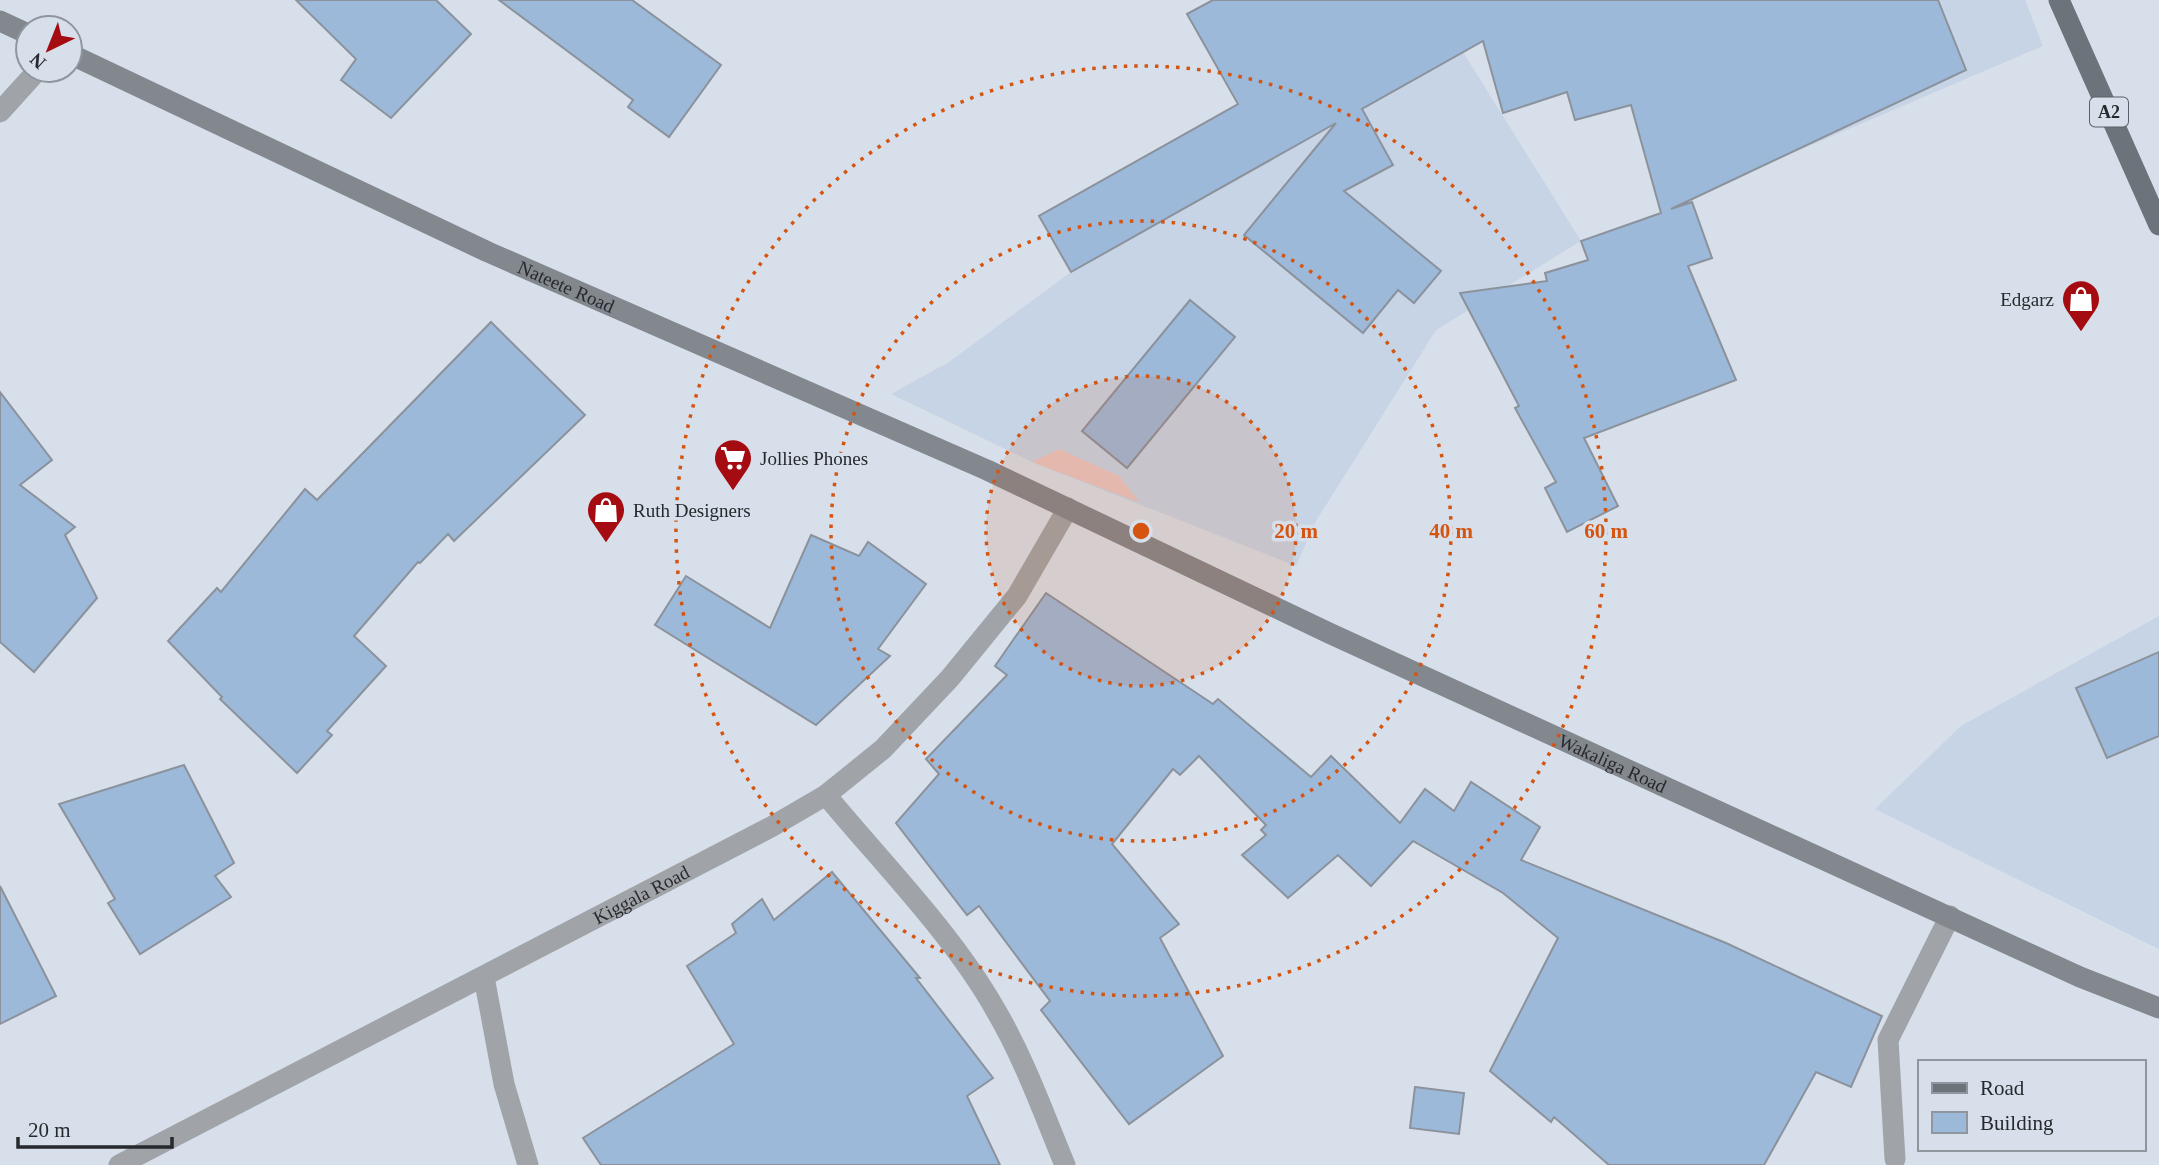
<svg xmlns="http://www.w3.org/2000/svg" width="2159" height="1165" viewBox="0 0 2159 1165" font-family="'Times New Roman',serif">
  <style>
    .built { fill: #c7d4e5 }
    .green { fill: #e7c7c3 }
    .building { fill: #9db9da; stroke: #8b929c; stroke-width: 2 }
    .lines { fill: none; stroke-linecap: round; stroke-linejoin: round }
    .minor { stroke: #a0a4a8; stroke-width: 21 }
    .tertiary { stroke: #a0a4a8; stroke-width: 21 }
    .secondary { stroke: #82888e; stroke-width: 21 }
    .primary { stroke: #6d737b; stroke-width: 21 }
    .ring { fill: none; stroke: #d5540f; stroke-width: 3.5; stroke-dasharray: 3.5 7 }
    .labels { text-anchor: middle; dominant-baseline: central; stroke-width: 7; stroke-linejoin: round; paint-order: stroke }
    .shield { fill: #d7dfea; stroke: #5b6066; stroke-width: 2 }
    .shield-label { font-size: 18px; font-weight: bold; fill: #26292d }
    .street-label { font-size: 19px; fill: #26292d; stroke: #d7dfea }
    .poi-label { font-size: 19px; fill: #26292d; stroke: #d7dfea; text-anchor: start }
    .centre { fill: #d5540f; stroke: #d7dfea; stroke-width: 3.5 }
    .ring-label { font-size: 21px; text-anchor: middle; font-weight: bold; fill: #d5540f; stroke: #d7dfea; stroke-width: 7; stroke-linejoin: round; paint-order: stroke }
  </style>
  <rect width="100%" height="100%" fill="#d7dfea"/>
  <!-- built -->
  <g class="built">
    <polygon points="1722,0 2025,0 2043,46 1755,169 1728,79"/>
    <polygon points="1463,52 1581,241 1436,330 1316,521 1296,566 1032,462 891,394 949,362 1071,272"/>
    <polygon points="2159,616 2159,949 1875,809 1961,726"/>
  </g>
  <!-- green -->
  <polygon class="green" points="1059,449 1119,476 1139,502 1032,462"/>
  <!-- building -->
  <g class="building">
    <polygon points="296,0 436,0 471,34 391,118 341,80 356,59"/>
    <polygon points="499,0 632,0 721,65 669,137 628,107 633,100"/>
    <polygon points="1213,0 1938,0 1966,70 1671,209 1692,202 1712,258 1688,266 1736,380 1584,438 1618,506 1567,532 1545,488 1556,482 1515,408 1519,406 1460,293 1547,281 1545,273 1588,260 1581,241 1661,213 1631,105 1575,120 1567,92 1503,113 1483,41 1362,109 1393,165 1344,191 1441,271 1414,303 1398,290 1363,333 1244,235 1336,123 1071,272 1039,216 1238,104 1187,14"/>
    <polygon points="1190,300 1235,337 1127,468 1082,431"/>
    <polygon points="491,322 585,415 454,541 448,534 420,563 418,562 354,636 386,666 327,731 332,735 297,773 220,699 222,697 168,641 217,588 221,592 305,489 317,500"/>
    <polygon points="0,392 52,460 20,485 75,527 65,535 97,598 34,672 0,642"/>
    <polygon points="811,535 859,556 868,542 926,584 878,649 890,656 816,725 655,625 686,576 770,628"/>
    <polygon points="1046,593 1213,704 1218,699 1311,777 1331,756 1400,823 1425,789 1454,811 1471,782 1540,827 1521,860 1726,943 1882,1016 1851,1087 1816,1072 1764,1165 1609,1165 1554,1117 1551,1122 1490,1071 1558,938 1503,893 1413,841 1371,886 1338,855 1288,898 1242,855 1266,835 1261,830 1266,825 1199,756 1180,775 1173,769 1112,844 1179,924 1160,938 1223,1056 1129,1124 1041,1010 1050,1001 979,906 967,915 896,823 939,774 926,759 1007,675 995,666"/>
    <polygon points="2159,652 2159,736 2107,758 2076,688"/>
    <polygon points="184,765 234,863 215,876 231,897 140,954 108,903 115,899 59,804"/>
    <polygon points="832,872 920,978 916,978 993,1078 967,1096 1000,1165 601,1165 583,1138 734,1044 687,966 736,933 732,924 762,899 774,920"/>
    <polygon points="0,886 56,996 0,1024"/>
    <polygon points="1415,1087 1464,1093 1459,1134 1410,1128"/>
  </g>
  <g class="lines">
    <!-- minor -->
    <g class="minor">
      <polyline points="0,112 38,70"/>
      <path d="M 826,795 C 882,863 951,932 995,1009 C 1024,1058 1043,1112 1065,1165"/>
      <polyline points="484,977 504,1084 528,1165"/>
      <polyline points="1895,1159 1888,1040 1950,916"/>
    </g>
    <!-- tertiary -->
    <path class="tertiary" id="s1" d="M 119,1165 L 771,827 L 826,795 L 883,749 L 950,678 L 1017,596 L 1068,508"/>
    <!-- secondary -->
    <g class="secondary">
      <polyline points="0,21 28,34"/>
      <path id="s2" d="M 70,54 L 488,252 L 987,470 L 1329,633 L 2080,977 L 2159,1008"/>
    </g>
    <!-- primary -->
    <polyline class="primary" points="2059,0 2159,225"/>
  </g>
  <!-- distance rings -->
  <circle cx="1141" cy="531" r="155" fill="#d5540f" fill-opacity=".12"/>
  <g class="ring">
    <circle cx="1141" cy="531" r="155"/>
    <circle cx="1141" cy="531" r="310"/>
    <circle cx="1141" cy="531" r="465"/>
  </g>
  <!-- icons -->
  <defs>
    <symbol id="shop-pin" viewBox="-11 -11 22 30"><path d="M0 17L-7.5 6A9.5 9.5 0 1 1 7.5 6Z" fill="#a40c11" stroke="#d7dfea"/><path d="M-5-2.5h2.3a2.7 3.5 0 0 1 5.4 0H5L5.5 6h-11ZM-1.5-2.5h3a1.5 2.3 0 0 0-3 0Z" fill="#fff"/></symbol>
    <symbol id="supermarket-pin" viewBox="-11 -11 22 30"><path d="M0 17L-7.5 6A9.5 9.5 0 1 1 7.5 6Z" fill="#a40c11" stroke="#d7dfea"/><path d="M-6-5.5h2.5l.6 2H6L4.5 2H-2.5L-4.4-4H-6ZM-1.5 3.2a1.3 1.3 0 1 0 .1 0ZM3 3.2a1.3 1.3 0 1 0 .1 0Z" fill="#fff"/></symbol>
  </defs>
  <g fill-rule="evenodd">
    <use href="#shop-pin" x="2059" y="277" width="44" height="60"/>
    <use href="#supermarket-pin" x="711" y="436" width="44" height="60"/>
    <use href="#shop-pin" x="584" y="488" width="44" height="60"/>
  </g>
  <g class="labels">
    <!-- shield labels -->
    <rect class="shield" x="2090" y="97.5" width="38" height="29" rx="5"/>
    <g class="shield-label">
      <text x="2109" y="112">A2</text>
    </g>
    <!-- street labels -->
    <g class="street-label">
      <text stroke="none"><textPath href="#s2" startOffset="548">Nateete Road</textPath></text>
      <text stroke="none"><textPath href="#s2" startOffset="1698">Wakaliga Road</textPath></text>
      <text stroke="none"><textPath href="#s1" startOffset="588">Kiggala Road</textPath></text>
    </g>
    <!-- poi labels -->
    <g class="poi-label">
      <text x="2054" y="299" text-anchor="end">Edgarz</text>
      <text x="760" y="458">Jollies Phones</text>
      <text x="633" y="510">Ruth Designers</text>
    </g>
  </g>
  <circle cx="1141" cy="531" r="10" class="centre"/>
  <g class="ring-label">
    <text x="1296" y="538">20 m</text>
    <text x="1451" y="538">40 m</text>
    <text x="1606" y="538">60 m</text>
  </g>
  <!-- legend -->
  <rect x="1918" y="1060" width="228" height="91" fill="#d7dfea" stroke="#90969e" stroke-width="2"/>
  <rect x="1932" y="1083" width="35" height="10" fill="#6d737b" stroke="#90969e" stroke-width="2"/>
  <text x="1980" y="1095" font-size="21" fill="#26292d">Road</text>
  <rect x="1932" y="1112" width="35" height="21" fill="#9db9da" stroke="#90969e" stroke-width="2"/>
  <text x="1980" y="1130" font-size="21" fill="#26292d">Building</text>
  <!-- north arrow -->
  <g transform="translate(49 49) rotate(223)"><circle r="33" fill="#d7dfea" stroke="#90969e" stroke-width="2"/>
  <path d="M0-5L12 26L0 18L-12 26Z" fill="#a40c11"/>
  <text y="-10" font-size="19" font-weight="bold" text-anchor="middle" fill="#26292d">N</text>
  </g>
  <!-- scale -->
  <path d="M18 1137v10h154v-10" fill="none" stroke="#26292d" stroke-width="3.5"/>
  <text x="28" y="1137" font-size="21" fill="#26292d" stroke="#d7dfea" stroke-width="5" paint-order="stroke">20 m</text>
</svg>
